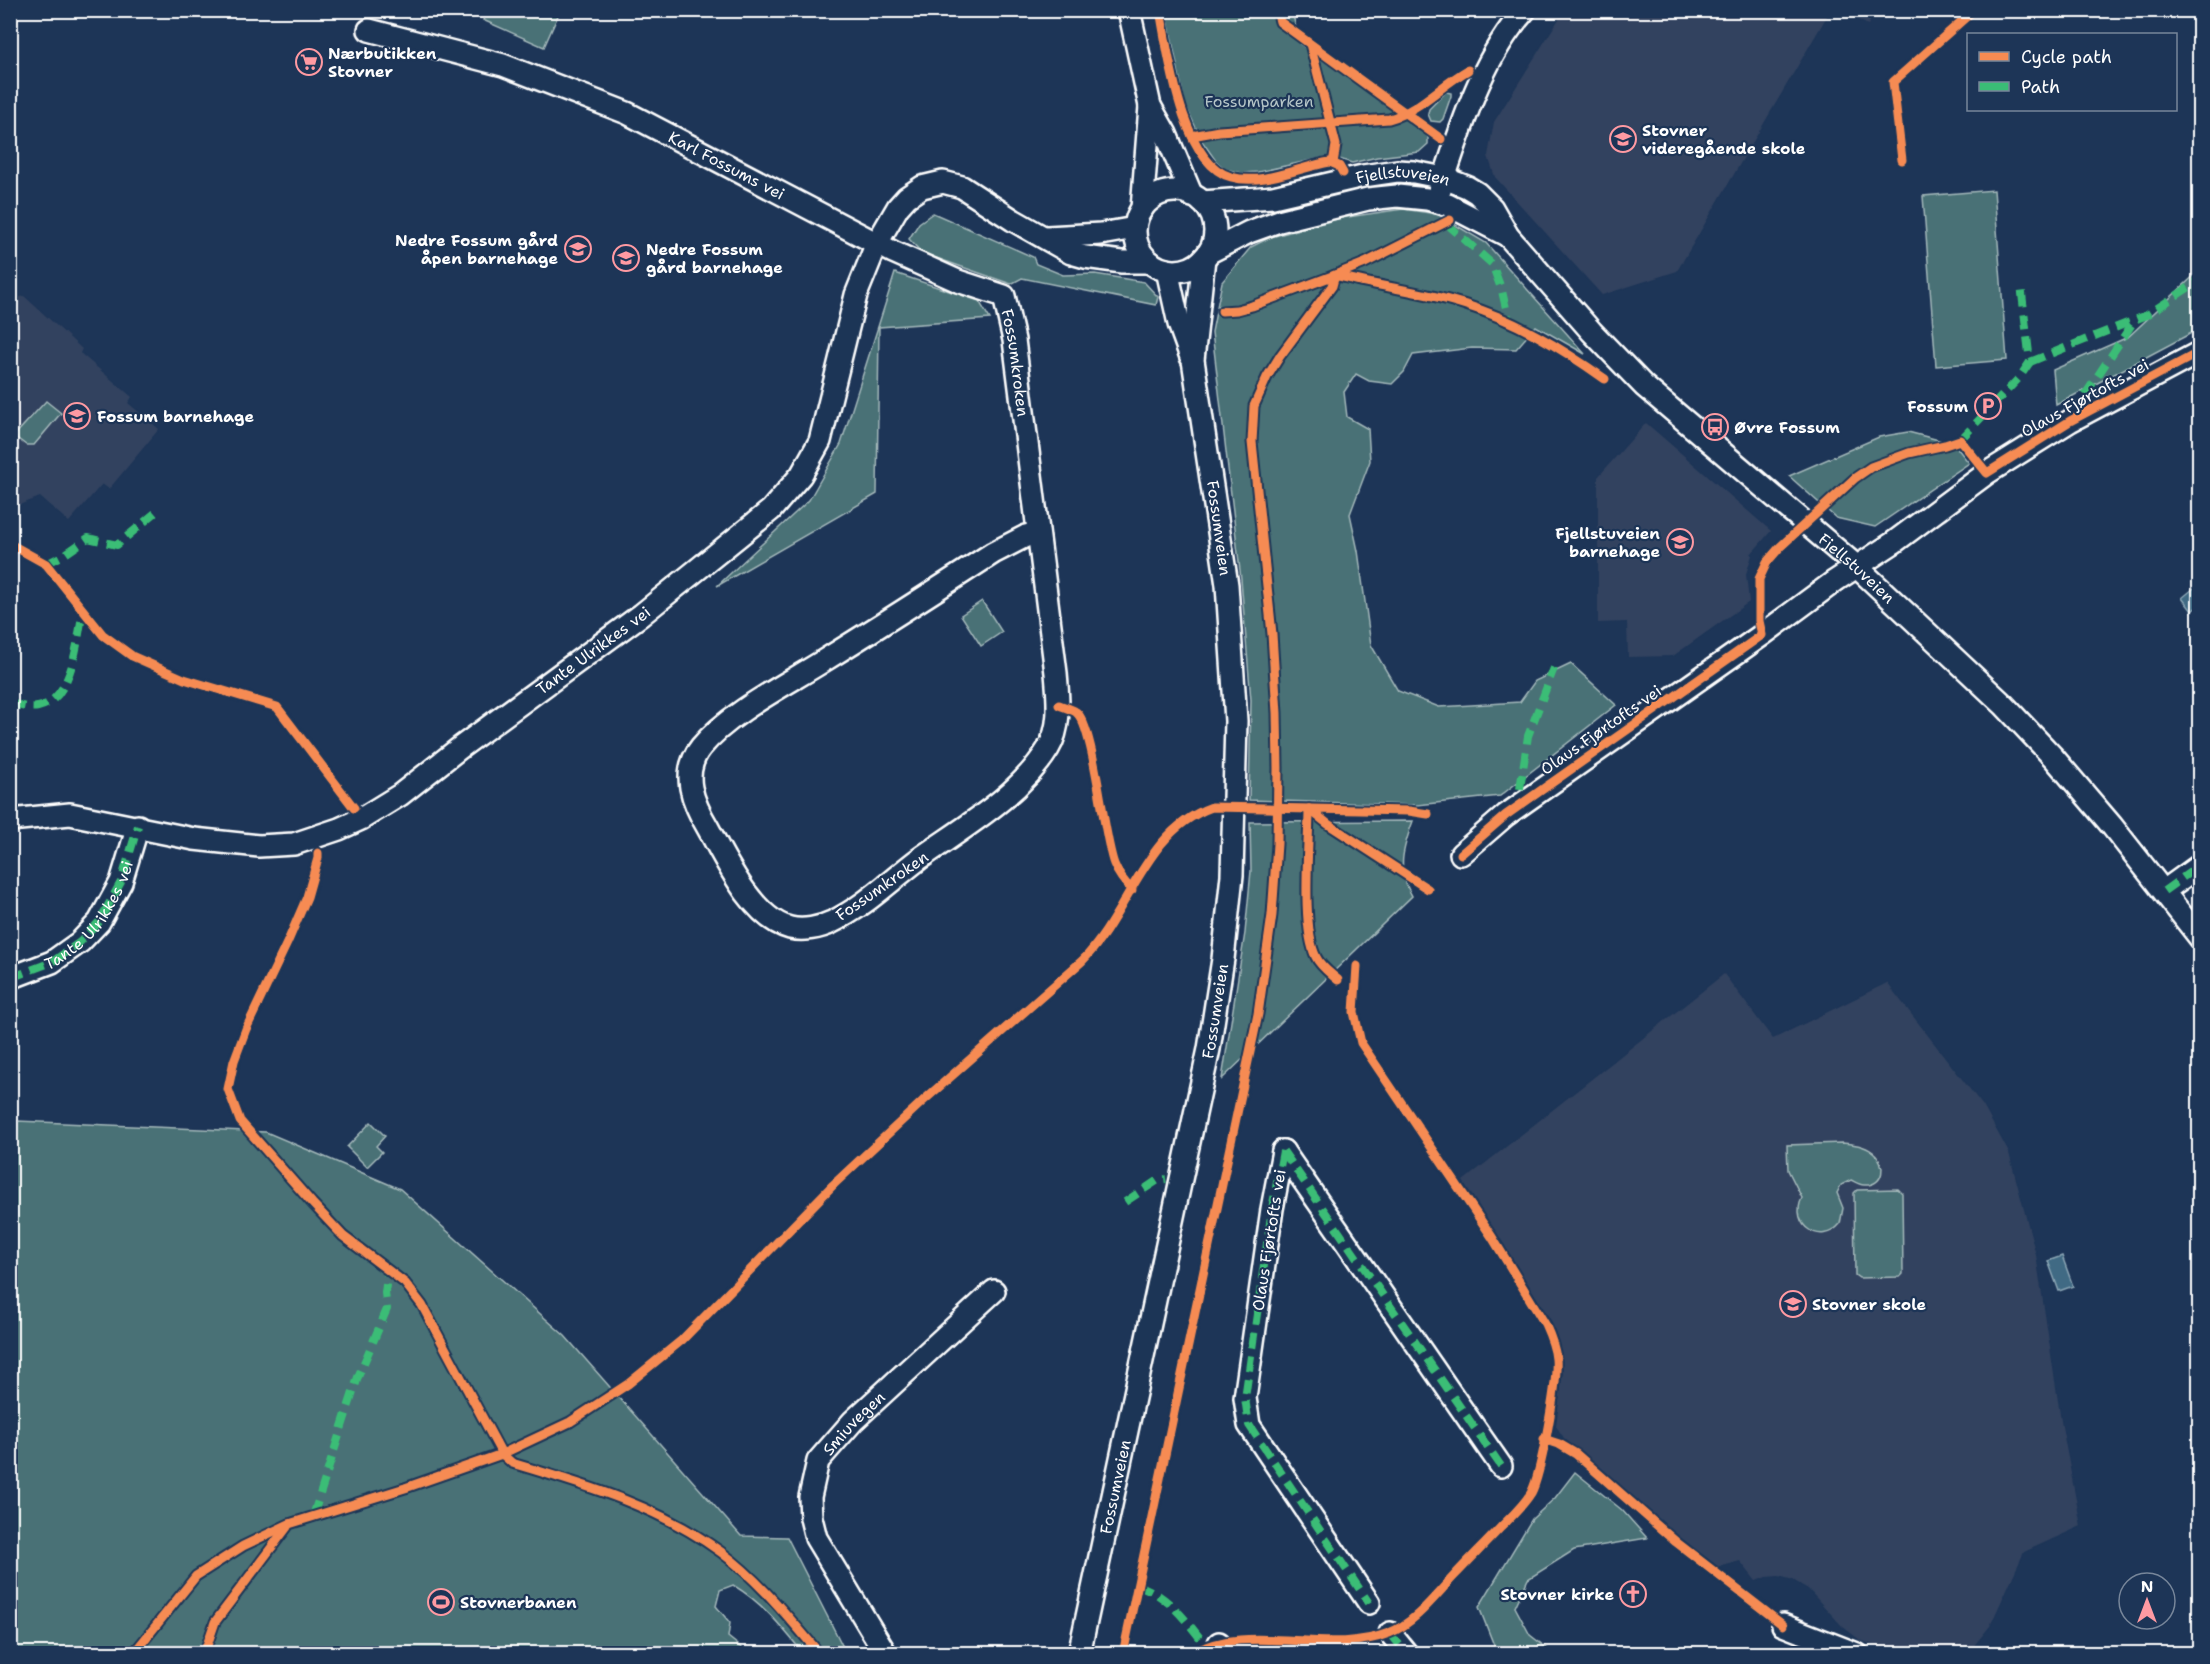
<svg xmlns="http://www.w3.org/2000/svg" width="2210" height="1664" viewBox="0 0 2210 1664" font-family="'Shantell Sans',sans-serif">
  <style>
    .built { fill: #32425f }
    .green { fill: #487176; stroke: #a4b8ba; stroke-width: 1.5 }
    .water { fill: #3f6a84; stroke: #8ca6b5; stroke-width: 1.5 }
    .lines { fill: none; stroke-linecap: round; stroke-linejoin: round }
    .minor-casing { stroke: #fff; stroke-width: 26 }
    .minor { stroke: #1d3557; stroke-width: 21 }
    .quiet { stroke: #3abd76; stroke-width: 8; stroke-dasharray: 15 8; stroke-linecap: butt }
    .cycleway-casing { stroke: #1d3557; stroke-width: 13 }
    .cycleway { stroke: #f68b52; stroke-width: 9 }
    .labels { text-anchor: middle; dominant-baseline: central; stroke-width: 4.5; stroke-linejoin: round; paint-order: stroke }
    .poi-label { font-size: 16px; font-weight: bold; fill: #fff; stroke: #1d3557; text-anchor: start }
    .park-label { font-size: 16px; fill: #b6c6c8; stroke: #1d3557 }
    .street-label { font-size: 16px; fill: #fff; stroke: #1d3557 }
  </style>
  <rect width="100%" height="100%" fill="#1d3557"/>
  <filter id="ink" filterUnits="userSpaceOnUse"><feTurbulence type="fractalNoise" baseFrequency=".0167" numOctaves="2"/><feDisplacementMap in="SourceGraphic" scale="12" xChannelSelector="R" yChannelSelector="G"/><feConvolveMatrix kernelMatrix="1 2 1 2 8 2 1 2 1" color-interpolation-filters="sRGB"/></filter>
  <g filter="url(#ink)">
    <!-- built -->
    <g class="built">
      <polygon points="1564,11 1830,11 1677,271 1602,295 1495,177 1488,156 1494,122"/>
      <polygon points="1841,11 1875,10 1875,11 1868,25"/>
      <polygon points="24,296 82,349 80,353 132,397 128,403 159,429 109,489 102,484 69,522 40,497 11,508 11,305 15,299"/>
      <polygon points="1646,423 1771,531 1751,554 1752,555 1746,574 1749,602 1673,656 1628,657 1627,622 1598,623 1598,477"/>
      <polygon points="1724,974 1773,1039 1887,983 1983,1106 2009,1153 2036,1255 2061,1421 2081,1526 2024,1552 1990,1626 1968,1653 1894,1653 1860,1640 1843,1627 1808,1589 1793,1580 1779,1576 1766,1577 1756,1581 1740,1561 1718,1567 1710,1564 1696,1555 1659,1520 1564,1438 1556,1426 1563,1371 1558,1340 1552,1322 1463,1181"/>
    </g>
    <!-- green -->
    <g class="green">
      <polygon points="487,11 487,10 560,11 544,47 483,20"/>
      <polygon points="1166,11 1292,11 1300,44 1425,132 1428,137 1428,144 1419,152 1377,157 1352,163 1330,156 1258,172 1242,173 1225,169 1216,161 1202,141 1185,104"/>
      <polygon points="1446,92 1451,93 1451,96 1443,119 1440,122 1431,121 1428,114 1429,109"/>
      <polygon points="1994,190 2007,360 1936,366 1923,196"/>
      <polygon points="1403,209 1437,214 1486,243 1585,354 1536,326 1516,349 1472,348 1413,355 1404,372 1392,384 1369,381 1356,374 1344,392 1347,417 1368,429 1370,461 1350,514 1358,551 1371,645 1398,691 1439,707 1520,702 1535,681 1571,664 1616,705 1500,796 1417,805 1249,800 1251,700 1241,579 1212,332 1222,282 1251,247 1271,237 1341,218"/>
      <polygon points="933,213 1033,257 1036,264 1063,275 1095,274 1144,282 1158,297 1156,305 1022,278 1011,284 922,253 909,239 919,223"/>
      <polygon points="2199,271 2199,329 2056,405 2053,370 2128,337"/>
      <polygon points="895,273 979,301 990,319 879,327 877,494 717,586 809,500 841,444"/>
      <polygon points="46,401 61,413 34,445 26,445 14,436"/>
      <polygon points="1908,432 1954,444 1969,463 1875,527 1836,518 1789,476 1879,437"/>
      <polygon points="982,601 1002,632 981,646 961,615"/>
      <path d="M 1413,821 C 1403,848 1396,869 1412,896 L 1222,1079 L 1245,933 L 1251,871 L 1250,822 Z"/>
      <path d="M 17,1121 L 266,1132 L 400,1189 L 565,1336 L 741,1536 L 787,1537 L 846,1653 L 803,1653 C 781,1626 763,1603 733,1585 L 720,1590 L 716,1606 L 730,1623 L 728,1637 L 748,1653 L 11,1653 L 10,1125 Z"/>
      <polygon points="371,1122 385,1136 376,1146 382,1152 367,1167 347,1147"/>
      <path d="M 1842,1143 C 1853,1144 1864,1145 1873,1152 C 1887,1163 1885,1186 1864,1185 C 1859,1185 1855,1182 1851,1180 L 1841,1185 L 1837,1193 L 1843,1208 L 1840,1224 C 1821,1247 1789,1225 1802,1198 L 1788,1170 L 1787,1145 Z"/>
      <polygon points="1898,1189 1902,1193 1903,1274 1900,1277 1859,1278 1855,1275 1854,1193 1857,1190"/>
      <polygon points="1575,1472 1622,1510 1647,1538 1574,1550 1528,1579 1515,1607 1530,1635 1553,1653 1497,1653 1479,1607 1532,1519 1555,1498"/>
    </g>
    <!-- water -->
    <g class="water">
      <polygon points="2199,584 2199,605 2192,611 2182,598"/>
      <polygon points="2062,1256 2073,1286 2059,1291 2048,1261"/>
    </g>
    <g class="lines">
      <defs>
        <g id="minor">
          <polyline points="1129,10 1150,106 1166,134 1192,196"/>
          <path id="s1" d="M 369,30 L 503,65 L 627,113 L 893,252 L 958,281 L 1004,296 L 1014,340 L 1056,673 C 1058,698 1062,726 1048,749 C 1019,796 964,827 919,859 C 891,880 864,907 832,922 C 820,928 803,931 790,928 C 753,919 725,859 708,828 C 693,803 680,773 701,747 C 728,714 783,686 820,663 C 878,627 936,590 993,553 L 1026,536 L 1038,533"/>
          <path d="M 1440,190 C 1461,129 1480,60 1525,10"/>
          <circle cx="1175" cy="231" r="40"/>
          <path id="s2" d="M 1202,202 L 1273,197 L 1363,176 L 1397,171 L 1414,172 L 1444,178 L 1467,187 L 1477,193 L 1492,208 L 1508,236 L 1592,332 L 1644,386 L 1856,566 L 2004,705 L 2054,758 L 2112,826 L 2200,938"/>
          <polyline points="1142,209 1150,106"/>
          <polyline points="1047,237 1101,234 1135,228"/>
          <polyline points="1208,253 1249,232 1279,221 1368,199 1397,196 1427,199 1448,205 1508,236"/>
          <polyline points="1167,270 1179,324 1191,357"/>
          <path id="s3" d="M 10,820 L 70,814 L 194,839 L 259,846 L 294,844 L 339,829 L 361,819 L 400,795 L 461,747 L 641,615 L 771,510 L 801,475 L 820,441 L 856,295 L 877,243 L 898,207 L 907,197 L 922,187 L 943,182 L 962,187 L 1013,220 L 1071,253 L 1085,257 L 1122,262 L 1150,262"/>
          <polyline points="1461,854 1506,815 1762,635 1835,581 1893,543 1987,473 2070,421 2200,352"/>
          <polyline points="2164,891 2200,865"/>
          <path id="s4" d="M 10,978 L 52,962 L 80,942 L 99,922 L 121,882 L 138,826"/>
          <polyline points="1283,1151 1272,1209 1245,1398 1249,1425 1369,1603"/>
          <polyline points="1283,1151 1501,1466"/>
          <polyline points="1783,1625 1857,1654"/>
          <polyline points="1390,1633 1407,1654"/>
          <polyline points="1219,1643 1224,1654"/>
          <path id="s5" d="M 886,1654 L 816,1538 L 811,1518 L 810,1497 L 818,1461 L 853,1421 L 994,1291"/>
          <path id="s6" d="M 1079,1654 L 1209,1049 L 1223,959 L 1232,875 L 1236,721 L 1227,585 L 1193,360 L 1204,258"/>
        </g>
      </defs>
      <!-- minor casing -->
      <use href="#minor" class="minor-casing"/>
      <!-- minor -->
      <use href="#minor" class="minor"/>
      <!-- quiet -->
      <g class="quiet">
        <polyline points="1446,223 1492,264 1502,291 1509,321"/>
        <polyline points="2030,362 2147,315 2200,280"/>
        <polyline points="2085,395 2134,321"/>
        <polyline points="1960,440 2019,378 2030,362 2021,285"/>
        <polyline points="46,564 64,555 88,538 117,545 155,513"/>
        <path d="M 10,703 C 18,705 30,709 38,707 C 73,700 77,640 83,611"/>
        <polyline points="1520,789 1528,736 1554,668"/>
        <polyline points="2164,891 2200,865"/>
        <polyline points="10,978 52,962 80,942 99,922 121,882 138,826"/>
        <polyline points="1283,1151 1272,1209 1245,1398 1249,1425 1369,1603"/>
        <polyline points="1283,1151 1501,1466"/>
        <polyline points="1125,1202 1158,1180 1166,1179"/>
        <polyline points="313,1516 358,1377 387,1309 385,1293 388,1269"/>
        <path d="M 1137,1585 C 1169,1595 1187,1622 1207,1647"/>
        <polyline points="1390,1633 1407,1654"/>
      </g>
      <defs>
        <g id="cycleway">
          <path d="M 1160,10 C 1168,53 1182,164 1231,177 C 1263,186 1299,167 1330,162 L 1339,166 L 1343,173"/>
          <polyline points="1277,10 1280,22 1441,139"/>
          <polyline points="1310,44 1336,145 1333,163"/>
          <path d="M 1192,136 L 1219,131 L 1389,119 C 1419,111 1441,85 1468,70"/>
          <polyline points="1902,160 1893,82 1974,10"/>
          <polyline points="1222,311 1237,310 1252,306 1335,275 1365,263 1450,220"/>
          <polyline points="10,544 46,564 103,635 132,656 184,679 277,707 354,808"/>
          <path d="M 1059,705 C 1064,707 1071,709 1076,712 C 1094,725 1103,835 1114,864 C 1118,874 1124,882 1132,890"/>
          <path d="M 1309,809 C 1309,844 1301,928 1316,957 C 1320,966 1330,973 1338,980"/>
          <polyline points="1309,809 1328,824 1428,889"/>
          <path d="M 318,853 L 318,858 L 307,897 L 288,941 L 246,1029 L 234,1061 L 228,1089 L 240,1121 L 312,1203 L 343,1236 L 405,1283 L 422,1305 L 502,1454 L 512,1463 C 586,1485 658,1506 721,1552 C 759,1580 789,1618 820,1654"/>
          <polyline points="1461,854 1506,815 1762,635 1759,621 1759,579 1767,562 1780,547 1855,478 1871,467 1909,453 1945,445 1960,440 1987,473 2070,421 2200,352"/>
          <polyline points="1544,1439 1559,1444 1576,1454 1676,1542 1783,1625"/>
          <path d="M 133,1654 L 196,1576 L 243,1546 L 289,1524 L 405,1488 L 502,1454 L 570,1422 L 628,1384 L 682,1340 L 833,1185 L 923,1101 L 1082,961 C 1129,914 1144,831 1212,807 L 1409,811 L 1428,814"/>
          <polyline points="204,1654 215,1622 287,1527"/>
          <path d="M 1123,1654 L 1258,1014 L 1272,915 L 1277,844 L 1278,768 L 1277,713 L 1272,634 L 1252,442 L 1254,406 L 1267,377 L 1280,356 L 1332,286 L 1335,275 C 1378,287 1424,291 1466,305 C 1517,321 1561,348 1605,379"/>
          <path d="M 1191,1654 C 1246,1621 1328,1657 1389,1633 C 1415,1623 1435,1596 1453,1577 C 1469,1560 1485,1544 1501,1527 C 1511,1517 1523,1506 1531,1493 C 1541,1475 1558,1380 1556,1359 C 1555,1347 1550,1335 1545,1324 L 1492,1237 L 1361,1043 L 1354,1012 L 1357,966"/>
        </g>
      </defs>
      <!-- cycleway casing -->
      <use href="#cycleway" class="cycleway-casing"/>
      <!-- cycleway -->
      <use href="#cycleway" class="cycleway"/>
    </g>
  </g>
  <!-- icons -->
  <defs>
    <symbol id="supermarket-ring" viewBox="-11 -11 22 22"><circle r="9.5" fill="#1d3557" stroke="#ff9aa2" stroke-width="1.5"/><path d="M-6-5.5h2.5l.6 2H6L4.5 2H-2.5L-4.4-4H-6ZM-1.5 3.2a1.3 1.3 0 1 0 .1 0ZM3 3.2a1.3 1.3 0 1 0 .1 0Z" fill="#ff9aa2"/></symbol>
    <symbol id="school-ring" viewBox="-11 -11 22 22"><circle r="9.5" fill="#1d3557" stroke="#ff9aa2" stroke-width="1.5"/><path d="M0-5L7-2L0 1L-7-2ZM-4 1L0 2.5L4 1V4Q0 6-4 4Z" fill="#ff9aa2"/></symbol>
    <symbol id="parking-ring" viewBox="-11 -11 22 22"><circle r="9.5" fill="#1d3557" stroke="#ff9aa2" stroke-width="1.5"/><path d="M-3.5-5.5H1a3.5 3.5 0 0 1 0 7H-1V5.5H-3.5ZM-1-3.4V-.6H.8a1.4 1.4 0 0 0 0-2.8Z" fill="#ff9aa2"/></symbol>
    <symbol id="bus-ring" viewBox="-11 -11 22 22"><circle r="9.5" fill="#1d3557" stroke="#ff9aa2" stroke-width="1.5"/><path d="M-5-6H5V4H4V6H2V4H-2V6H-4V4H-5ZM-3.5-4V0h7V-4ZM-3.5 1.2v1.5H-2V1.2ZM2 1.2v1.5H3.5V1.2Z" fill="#ff9aa2"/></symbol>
    <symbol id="church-ring" viewBox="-11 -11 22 22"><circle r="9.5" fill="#1d3557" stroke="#ff9aa2" stroke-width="1.5"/><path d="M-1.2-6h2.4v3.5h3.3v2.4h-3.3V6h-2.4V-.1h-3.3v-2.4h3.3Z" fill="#ff9aa2"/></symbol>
    <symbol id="stadium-ring" viewBox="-11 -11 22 22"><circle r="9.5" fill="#1d3557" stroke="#ff9aa2" stroke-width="1.5"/><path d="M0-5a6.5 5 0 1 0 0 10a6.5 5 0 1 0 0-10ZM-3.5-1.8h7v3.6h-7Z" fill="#ff9aa2"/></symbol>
  </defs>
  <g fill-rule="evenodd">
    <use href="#supermarket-ring" x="294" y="47" width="30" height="30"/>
    <use href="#school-ring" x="1608" y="124" width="30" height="30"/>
    <use href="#school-ring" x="563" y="234" width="30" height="30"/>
    <use href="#school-ring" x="611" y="243" width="30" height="30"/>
    <use href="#parking-ring" x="1973" y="391" width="30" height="30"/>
    <use href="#school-ring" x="62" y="401" width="30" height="30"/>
    <use href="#bus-ring" x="1700" y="412" width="30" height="30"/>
    <use href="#school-ring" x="1665" y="527" width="30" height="30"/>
    <use href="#school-ring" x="1778" y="1289" width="30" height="30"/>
    <use href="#church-ring" x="1618" y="1579" width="30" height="30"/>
    <use href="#stadium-ring" x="426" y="1587" width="30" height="30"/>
  </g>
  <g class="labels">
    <!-- poi labels -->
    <g class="poi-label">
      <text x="328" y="53">Nærbutikken<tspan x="328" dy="18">Stovner</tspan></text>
      <text x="1642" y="130">Stovner<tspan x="1642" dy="18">videregående skole</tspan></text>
      <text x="558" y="240" text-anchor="end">Nedre Fossum gård<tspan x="558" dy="18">åpen barnehage</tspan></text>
      <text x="646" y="249">Nedre Fossum<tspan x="646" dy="18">gård barnehage</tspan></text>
      <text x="1968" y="406" text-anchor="end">Fossum</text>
      <text x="97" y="416">Fossum barnehage</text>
      <text x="1734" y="427">Øvre Fossum</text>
      <text x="1660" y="533" text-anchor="end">Fjellstuveien<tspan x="1660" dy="18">barnehage</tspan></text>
      <text x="1812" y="1304">Stovner skole</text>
      <text x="1614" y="1594" text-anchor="end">Stovner kirke</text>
      <text x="460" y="1602">Stovnerbanen</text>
    </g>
    <!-- park labels -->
    <g class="park-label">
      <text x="1259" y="101">Fossumparken</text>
    </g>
    <!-- street labels -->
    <g class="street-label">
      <text stroke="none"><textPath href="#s1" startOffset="384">Karl Fossums vei</textPath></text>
      <text stroke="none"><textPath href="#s2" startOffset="204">Fjellstuveien</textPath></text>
      <text stroke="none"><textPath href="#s1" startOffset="759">Fossumkroken</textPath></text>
      <text transform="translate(2085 398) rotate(-29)">Olaus Fjørtofts vei</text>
      <text transform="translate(1219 528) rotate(82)">Fossumveien</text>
      <text stroke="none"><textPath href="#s2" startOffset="818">Fjellstuveien</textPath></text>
      <text stroke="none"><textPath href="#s3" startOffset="646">Tante Ulrikkes vei</textPath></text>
      <text transform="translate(1601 730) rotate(-35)">Olaus Fjørtofts vei</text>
      <text transform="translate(882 886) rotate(-35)">Fossumkroken</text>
      <text stroke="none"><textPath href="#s4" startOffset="106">Tante Ulrikkes vei</textPath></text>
      <text stroke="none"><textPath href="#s6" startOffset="657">Fossumveien</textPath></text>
      <text transform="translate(1269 1240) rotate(-81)">Olaus Fjørtofts vei</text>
      <text stroke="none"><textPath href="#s5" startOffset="266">Smiuvegen</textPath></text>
      <text stroke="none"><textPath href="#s6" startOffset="171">Fossumveien</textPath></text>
    </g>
  </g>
  <!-- margin -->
  <rect width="2210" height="1664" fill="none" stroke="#1d3557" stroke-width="36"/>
  <rect x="18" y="18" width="2174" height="1628" fill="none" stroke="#fff" stroke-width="2" filter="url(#ink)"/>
  <!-- legend -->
  <rect x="1967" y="33" width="210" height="78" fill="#1d3557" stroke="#77869a" stroke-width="1.5"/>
  <rect x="1979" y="52" width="30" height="9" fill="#f68b52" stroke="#77869a" stroke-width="1.5"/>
  <text x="2021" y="63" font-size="18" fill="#ffffff">Cycle path</text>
  <rect x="1979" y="82" width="30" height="9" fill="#3abd76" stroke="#77869a" stroke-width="1.5"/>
  <text x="2021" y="93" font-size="18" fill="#ffffff">Path</text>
  <!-- north arrow -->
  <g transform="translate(2147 1601)"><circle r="28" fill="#1d3557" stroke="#77869a" stroke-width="1.5"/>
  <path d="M0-4.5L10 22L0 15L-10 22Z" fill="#ff9aa2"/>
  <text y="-9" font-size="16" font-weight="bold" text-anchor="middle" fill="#ffffff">N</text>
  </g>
</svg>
